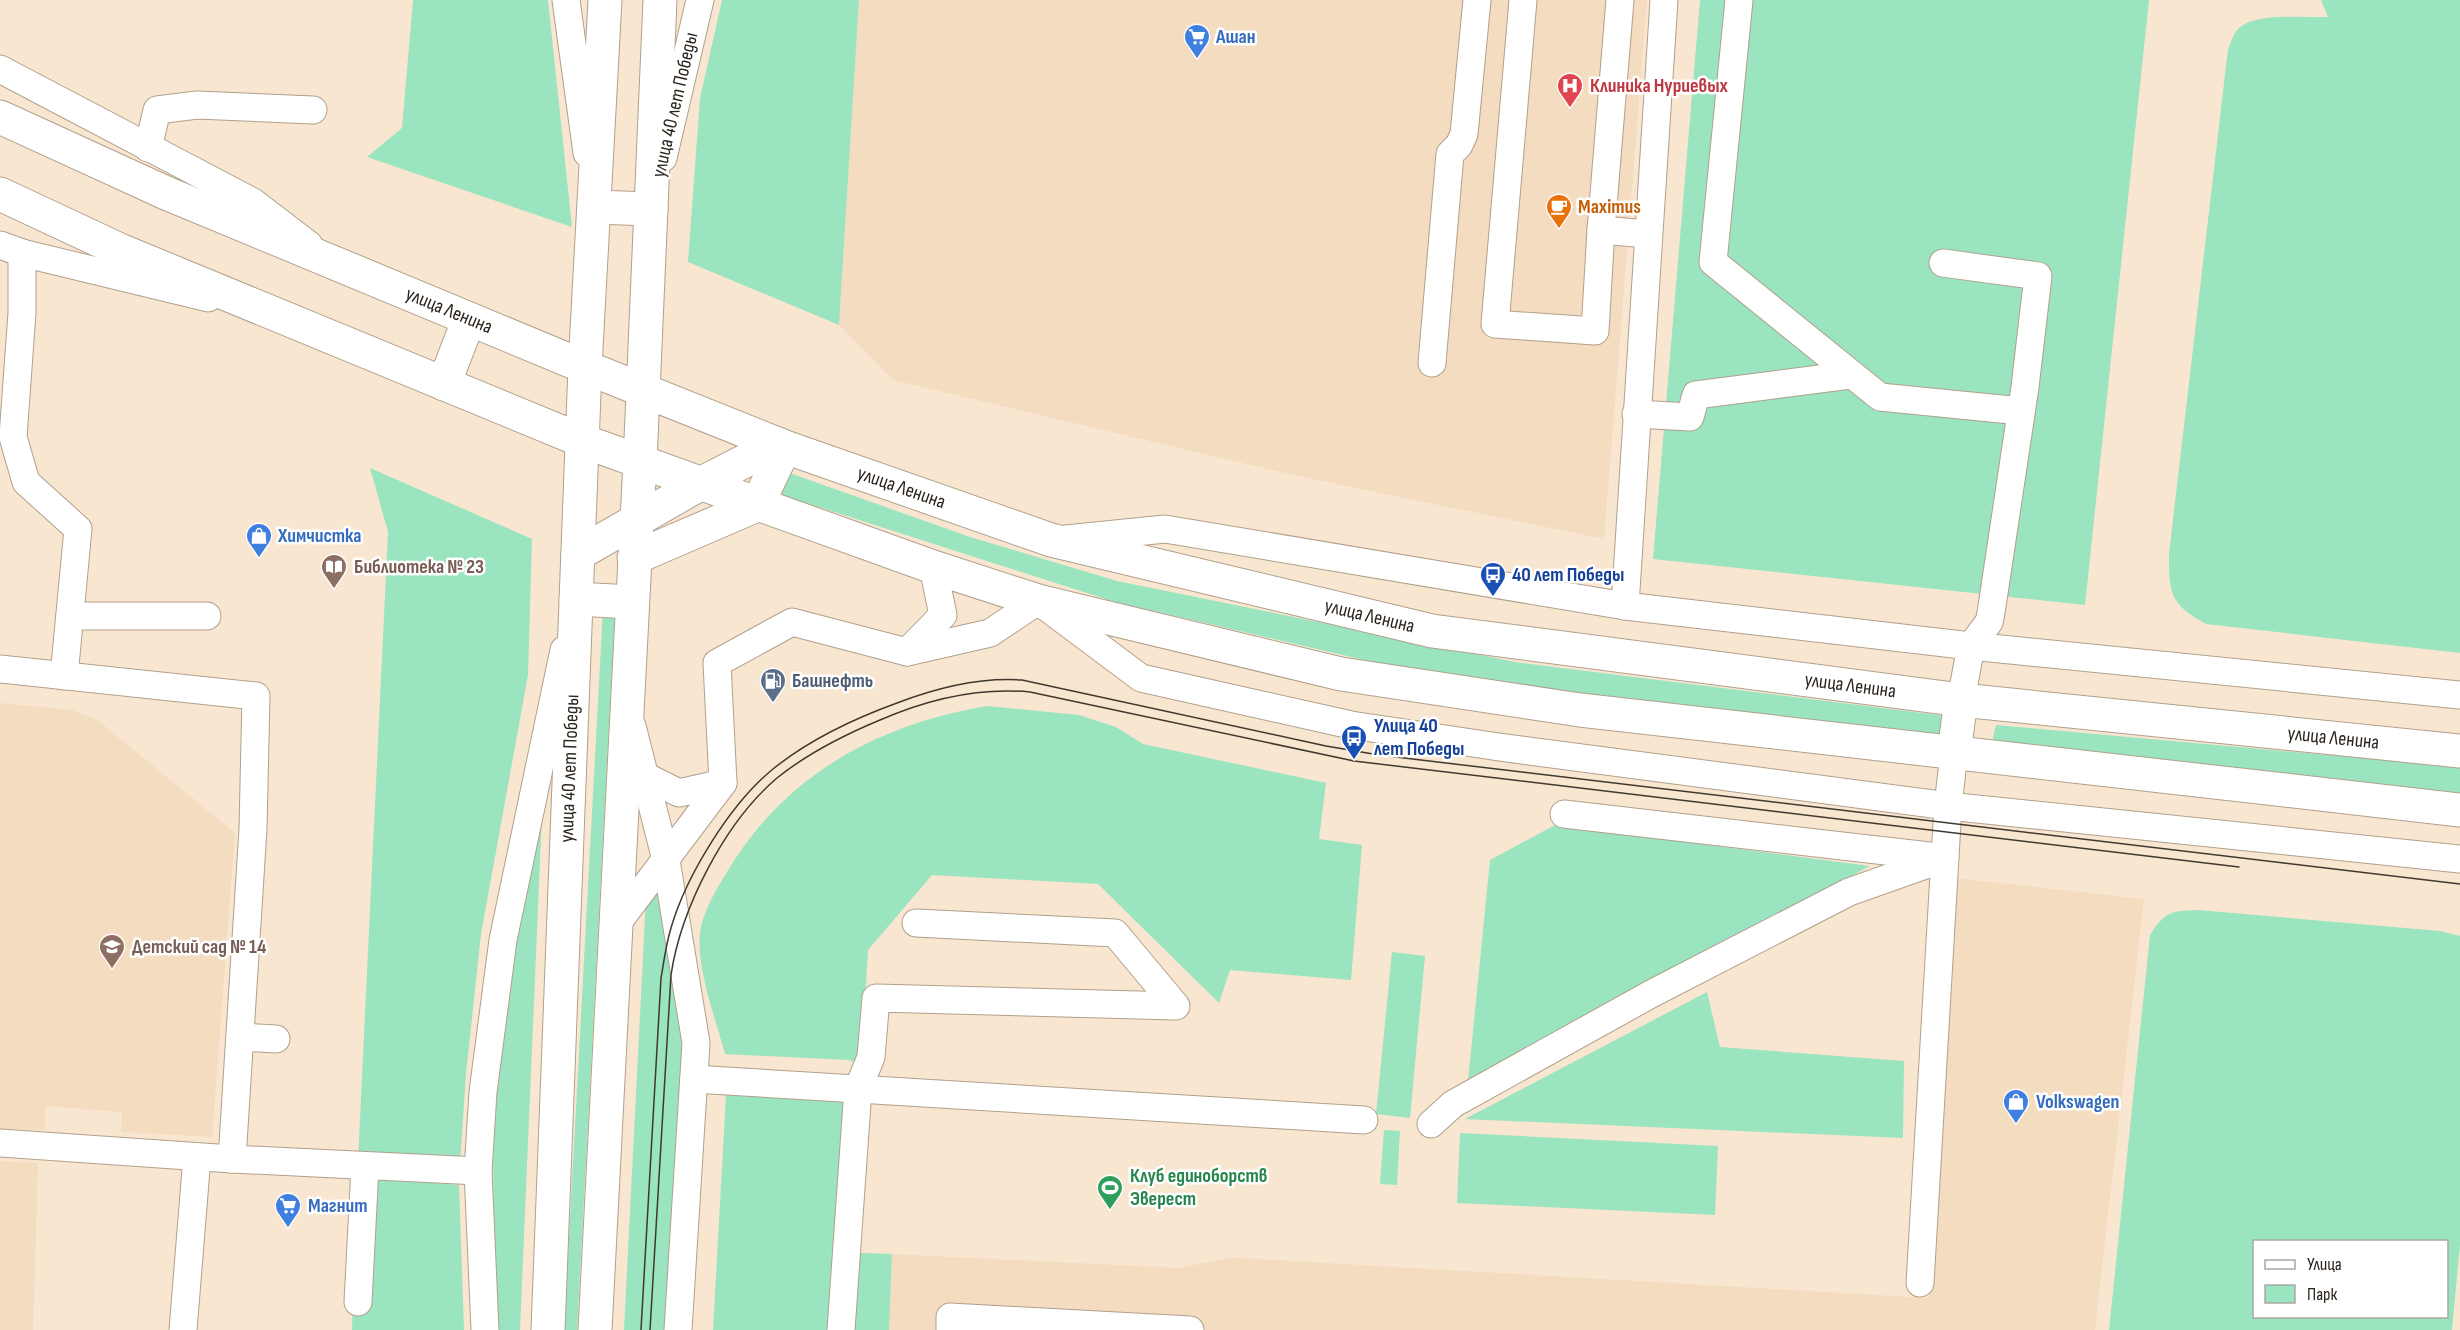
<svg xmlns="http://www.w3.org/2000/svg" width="2460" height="1330" viewBox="0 0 2460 1330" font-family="'Sofia Sans Condensed',sans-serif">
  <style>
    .built { fill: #f4dcc0 }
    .green { fill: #9ae4bf; fill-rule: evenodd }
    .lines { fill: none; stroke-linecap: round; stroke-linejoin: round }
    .minor-casing { stroke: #b1a08c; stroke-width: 29 }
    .major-casing { stroke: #b1a08c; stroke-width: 35 }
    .minor { stroke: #fff; stroke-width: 27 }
    .major { stroke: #fff; stroke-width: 33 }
    .tram { stroke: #40382f; stroke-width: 1.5 }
    .labels { text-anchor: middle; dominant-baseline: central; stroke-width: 5; stroke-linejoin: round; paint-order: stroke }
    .shop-label { font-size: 20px; font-weight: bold; fill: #366cbe; stroke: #fff; text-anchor: start }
    .health-label { font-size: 20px; font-weight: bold; fill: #be3a42; stroke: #fff; text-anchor: start }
    .street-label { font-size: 20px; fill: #2b241c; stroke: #fff }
    .food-label { font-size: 20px; font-weight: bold; fill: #c56008; stroke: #fff; text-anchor: start }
    .education-label { font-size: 20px; font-weight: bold; fill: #785e54; stroke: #fff; text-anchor: start }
    .transit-label { font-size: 20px; font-weight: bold; fill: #164399; stroke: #fff; text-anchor: start }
    .service-label { font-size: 20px; font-weight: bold; fill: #4e5e75; stroke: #fff; text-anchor: start }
    .leisure-label { font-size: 20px; font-weight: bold; fill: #27864d; stroke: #fff; text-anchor: start }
  </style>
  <rect width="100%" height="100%" fill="#f8e6d0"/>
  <!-- built -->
  <g class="built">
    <polygon points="859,0 1647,0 1604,539 1293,475 893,380 839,325"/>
    <polygon points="0,703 72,710 97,720 235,833 212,1137 121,1132 122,1112 46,1106 44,1130 0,1129"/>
    <polygon points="1955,878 2144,899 2095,1330 889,1330 892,1254 1178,1268 1229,1258 1240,1258 1929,1298"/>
    <polygon points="0,1161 38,1163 33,1330 0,1330"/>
  </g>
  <!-- green -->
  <g class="green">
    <polygon points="413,0 548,0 572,227 367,157 402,128"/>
    <polygon points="722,0 859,0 839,325 688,262 700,98"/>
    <polygon points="1700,0 2149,0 2085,605 1653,559"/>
    <path d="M 2321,0 L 2460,0 L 2460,653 L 2206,624 C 2170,604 2169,594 2169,554 L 2228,49 C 2231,43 2234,32 2239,28 C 2257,12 2305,18 2328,17 Z"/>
    <polygon points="370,468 532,539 528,675 481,934 466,1074 460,1163 358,1161 388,532"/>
    <polygon points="784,471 970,537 1117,581 1515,662 1946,716 1944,737 1675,708 1390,666 1115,602 775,493"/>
    <polygon points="603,609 615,611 577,1330 564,1330"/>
    <path d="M 987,706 L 1079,715 L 1116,727 L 1143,744 L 1326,783 L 1319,839 L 1362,845 L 1351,980 L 1230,970 L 1219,1003 L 1098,884 L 932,875 L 868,950 L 861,1064 L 849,1060 L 725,1054 C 716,1020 696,967 700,934 C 702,912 719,885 730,867 C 788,773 880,724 987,706 Z"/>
    <polygon points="1996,725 2460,767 2460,794 1991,746"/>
    <polygon points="543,790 520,1330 494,1330 493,1106 515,928"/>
    <polygon points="1555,825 1870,866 1468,1081 1490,860"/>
    <polygon points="660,881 685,1040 670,1330 624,1330 646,897"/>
    <path d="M 2198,910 L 2440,931 L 2460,936 L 2460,1244 L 2452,1330 L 2109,1330 L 2150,935 C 2165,912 2170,911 2198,910 ZM 2254,1242 L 2446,1242 L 2446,1316 L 2254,1316 Z"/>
    <polygon points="1392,952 1425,956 1410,1118 1376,1114"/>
    <polygon points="1707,992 1720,1047 1904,1061 1903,1138 1465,1119"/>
    <polygon points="726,1095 843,1102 835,1252 892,1254 889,1330 713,1330"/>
    <polygon points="1384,1130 1400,1131 1397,1185 1380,1184"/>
    <polygon points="1460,1133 1718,1146 1715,1215 1457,1203"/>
    <polygon points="357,1177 459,1185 464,1330 352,1330"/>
  </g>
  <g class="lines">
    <defs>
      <g id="minor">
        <polyline points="566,0 587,153"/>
        <polyline points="1523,0 1495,324 1595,331 1601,230 1620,0"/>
        <polyline points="1739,0 1713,262 1880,397 2021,411"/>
        <polyline points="0,69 253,202 309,245"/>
        <polyline points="148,148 157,110 197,105 313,110"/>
        <polyline points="663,158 700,0"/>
        <polyline points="1601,230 1648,234"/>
        <polyline points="0,245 22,253 208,298"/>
        <polyline points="22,253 22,313 13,437 26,482 78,529 64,676"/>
        <polyline points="1943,263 2038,276 2025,387 1991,613 1989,622 1971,646 1961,700"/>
        <polyline points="1432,363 1450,154 1459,145 1464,134 1477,0"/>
        <polyline points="1636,414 1690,417 1696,395 1850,375"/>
        <polyline points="1066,539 1165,529 1625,606 1971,646 2460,695"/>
        <polyline points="1625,606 1664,0"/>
        <polyline points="70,616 207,616"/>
        <polyline points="907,652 943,615 933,567"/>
        <polyline points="0,669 256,696 253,829 232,1159"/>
        <polyline points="632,726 666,860 696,1043 678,1330"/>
        <polyline points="645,776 679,793 723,783"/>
        <polyline points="1564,814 1938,857"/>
        <polyline points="616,925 723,783 717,663 792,622 907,652 990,633 1038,601 1141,678 1351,725 1499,747 1948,806 2460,859"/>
        <polyline points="240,1037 276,1039"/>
        <polyline points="694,1079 1364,1120"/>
        <polyline points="1431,1124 1453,1104 1651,994 1849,892 1945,858"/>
        <polyline points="0,1143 232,1159 478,1171"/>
        <polyline points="1920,1283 1948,806 1954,753"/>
        <polyline points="358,1302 365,1167"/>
        <polyline points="183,1330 197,1157"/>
        <polyline points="485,1330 478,1171 483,1092 503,940 564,650"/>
        <polyline points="841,1330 858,1089 871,1057 876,998 1176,1006 1115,933 916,923"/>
        <polyline points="950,1330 950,1317 1190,1330"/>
      </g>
      <g id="major">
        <path id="s1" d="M 0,117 L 166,193 L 585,367 L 785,447 L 1051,540 L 1432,631 L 1961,700 L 2460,751"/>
        <polyline points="0,194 122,251 583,441 933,567 1038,601 1341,674 1580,710 2460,810"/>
        <polyline points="594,207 651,209"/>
        <polyline points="444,384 469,319"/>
        <polyline points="578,554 700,484 778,444"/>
        <polyline points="634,558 757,505 785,447"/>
        <polyline points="576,599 631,602"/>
        <polyline points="1954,753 1961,700"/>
        <path id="s2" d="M 548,1330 L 585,367 L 605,0"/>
        <polyline points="595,1330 640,462 660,0"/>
      </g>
    </defs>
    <!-- minor casing -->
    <use href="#minor" class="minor-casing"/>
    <!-- major casing -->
    <use href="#major" class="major-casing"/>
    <!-- minor -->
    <use href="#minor" class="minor"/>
    <!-- major -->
    <use href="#major" class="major"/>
    <!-- tram -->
    <g class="tram">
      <path d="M 641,1330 L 661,978 C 664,961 666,944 671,928 C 686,876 730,804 773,769 C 810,739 853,719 897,703 C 936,688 980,677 1022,680 L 1326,746 L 1379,755 L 2460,884"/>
      <path d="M 650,1330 L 671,975 C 681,908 725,822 777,778 C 808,753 844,735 880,720 C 928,699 977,687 1030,692 L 1354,761 L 2239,867"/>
    </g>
  </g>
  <!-- icons -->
  <defs>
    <symbol id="supermarket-pin" viewBox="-11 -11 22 30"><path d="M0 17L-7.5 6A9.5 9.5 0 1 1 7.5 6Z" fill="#3f7fe0" stroke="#fff"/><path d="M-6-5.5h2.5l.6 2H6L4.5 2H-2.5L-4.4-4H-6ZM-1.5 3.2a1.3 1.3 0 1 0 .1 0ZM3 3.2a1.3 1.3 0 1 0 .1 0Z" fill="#fff"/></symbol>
    <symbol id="hospital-pin" viewBox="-11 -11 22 30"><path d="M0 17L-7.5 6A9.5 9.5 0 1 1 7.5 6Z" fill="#e0444e" stroke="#fff"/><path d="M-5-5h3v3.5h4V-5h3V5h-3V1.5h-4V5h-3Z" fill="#fff"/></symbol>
    <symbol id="cafe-pin" viewBox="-11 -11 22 30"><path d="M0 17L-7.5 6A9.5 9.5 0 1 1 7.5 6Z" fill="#e8710a" stroke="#fff"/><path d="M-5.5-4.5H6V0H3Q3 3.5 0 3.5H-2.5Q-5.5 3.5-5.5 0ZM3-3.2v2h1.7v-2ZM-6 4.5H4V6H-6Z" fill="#fff"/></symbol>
    <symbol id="shop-pin" viewBox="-11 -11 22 30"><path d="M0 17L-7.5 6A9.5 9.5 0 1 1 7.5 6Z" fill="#3f7fe0" stroke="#fff"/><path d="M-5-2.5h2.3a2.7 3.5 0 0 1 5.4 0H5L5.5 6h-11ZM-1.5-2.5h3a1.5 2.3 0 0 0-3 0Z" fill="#fff"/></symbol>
    <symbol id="library-pin" viewBox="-11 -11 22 30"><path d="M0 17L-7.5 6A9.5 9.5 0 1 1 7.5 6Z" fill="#8d6e63" stroke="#fff"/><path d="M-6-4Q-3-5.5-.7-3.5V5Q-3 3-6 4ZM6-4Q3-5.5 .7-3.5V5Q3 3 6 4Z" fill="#fff"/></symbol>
    <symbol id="bus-pin" viewBox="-11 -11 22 30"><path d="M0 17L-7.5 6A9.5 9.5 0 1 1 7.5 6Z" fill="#1a4fb4" stroke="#fff"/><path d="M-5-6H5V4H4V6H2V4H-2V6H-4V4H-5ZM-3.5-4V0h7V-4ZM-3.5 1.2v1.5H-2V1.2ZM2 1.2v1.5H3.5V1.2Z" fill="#fff"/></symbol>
    <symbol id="fuel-pin" viewBox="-11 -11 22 30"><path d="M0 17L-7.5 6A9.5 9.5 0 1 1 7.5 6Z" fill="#5c6f8a" stroke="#fff"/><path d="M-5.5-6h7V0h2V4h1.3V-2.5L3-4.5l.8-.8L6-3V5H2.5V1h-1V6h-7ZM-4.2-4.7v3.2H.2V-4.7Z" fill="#fff"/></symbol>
    <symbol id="school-pin" viewBox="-11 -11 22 30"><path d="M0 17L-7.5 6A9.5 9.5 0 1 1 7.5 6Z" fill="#8d6e63" stroke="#fff"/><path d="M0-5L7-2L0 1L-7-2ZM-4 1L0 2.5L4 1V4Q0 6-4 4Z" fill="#fff"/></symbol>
    <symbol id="stadium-pin" viewBox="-11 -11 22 30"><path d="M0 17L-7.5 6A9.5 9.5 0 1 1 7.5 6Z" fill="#2e9e5b" stroke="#fff"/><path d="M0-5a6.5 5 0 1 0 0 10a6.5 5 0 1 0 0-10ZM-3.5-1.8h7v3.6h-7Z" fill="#fff"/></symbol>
  </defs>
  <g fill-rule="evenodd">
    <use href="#supermarket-pin" x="1182" y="22" width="30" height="40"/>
    <use href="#hospital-pin" x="1555" y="71" width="30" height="40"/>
    <use href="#cafe-pin" x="1544" y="192" width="30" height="40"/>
    <use href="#shop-pin" x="244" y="521" width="30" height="40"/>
    <use href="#library-pin" x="319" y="552" width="30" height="40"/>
    <use href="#bus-pin" x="1478" y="560" width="30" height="40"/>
    <use href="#fuel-pin" x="758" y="666" width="30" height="40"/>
    <use href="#bus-pin" x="1339" y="723" width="30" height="40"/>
    <use href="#school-pin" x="97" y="932" width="30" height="40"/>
    <use href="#shop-pin" x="2001" y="1087" width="30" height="40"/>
    <use href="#stadium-pin" x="1095" y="1173" width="30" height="40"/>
    <use href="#supermarket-pin" x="273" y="1191" width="30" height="40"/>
  </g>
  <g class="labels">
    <!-- shop labels -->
    <g class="shop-label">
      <text x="1216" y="37">Ашан</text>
      <text x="278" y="536">Химчистка</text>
      <text x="2036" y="1102">Volkswagen</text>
      <text x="308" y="1206">Магнит</text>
    </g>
    <!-- health labels -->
    <g class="health-label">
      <text x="1590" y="86">Клиника Нуриевых</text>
    </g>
    <!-- street labels -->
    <g class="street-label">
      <text transform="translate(675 105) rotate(-77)">улица 40 лет Победы</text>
      <text stroke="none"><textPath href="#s1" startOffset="489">улица Ленина</textPath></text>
      <text stroke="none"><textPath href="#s1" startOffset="975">улица Ленина</textPath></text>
      <text stroke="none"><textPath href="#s1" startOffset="1461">улица Ленина</textPath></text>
      <text stroke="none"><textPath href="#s1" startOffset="1947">улица Ленина</textPath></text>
      <text stroke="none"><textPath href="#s1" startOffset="2433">улица Ленина</textPath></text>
      <text stroke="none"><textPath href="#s2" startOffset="562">улица 40 лет Победы</textPath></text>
    </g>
    <!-- food labels -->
    <g class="food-label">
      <text x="1578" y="207">Maximus</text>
    </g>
    <!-- education labels -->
    <g class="education-label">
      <text x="354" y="567">Библиотека № 23</text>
      <text x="132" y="947">Детский сад № 14</text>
    </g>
    <!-- transit labels -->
    <g class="transit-label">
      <text x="1512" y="575">40 лет Победы</text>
      <text x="1374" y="726">Улица 40<tspan x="1374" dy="23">лет Победы</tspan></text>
    </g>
    <!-- service labels -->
    <g class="service-label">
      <text x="792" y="681">Башнефть</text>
    </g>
    <!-- leisure labels -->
    <g class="leisure-label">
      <text x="1130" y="1176">Клуб единоборств<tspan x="1130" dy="23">Эверест</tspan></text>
    </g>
  </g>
  <!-- legend -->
  <rect x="2253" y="1240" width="195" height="78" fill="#ffffff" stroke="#aaa7a4" stroke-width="1.5"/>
  <rect x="2265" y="1260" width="30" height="9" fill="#ffffff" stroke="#aaa7a4" stroke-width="1.5"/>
  <text x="2307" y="1270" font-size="18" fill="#2b241c">Улица</text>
  <rect x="2265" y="1285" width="30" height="18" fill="#9ae4bf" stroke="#aaa7a4" stroke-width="1.5"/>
  <text x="2307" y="1300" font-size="18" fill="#2b241c">Парк</text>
</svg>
